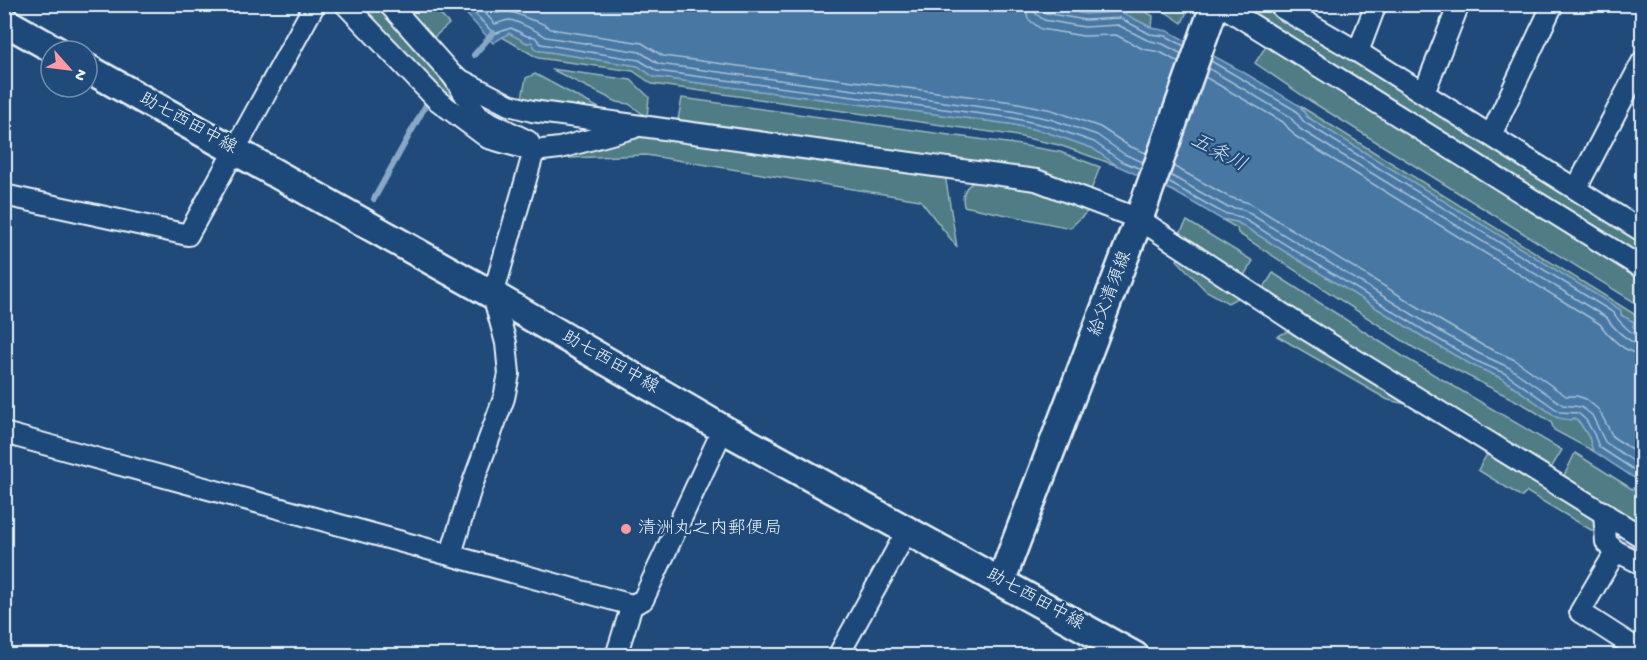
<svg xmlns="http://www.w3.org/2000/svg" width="1647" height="660" viewBox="0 0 1647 660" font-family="'Gochi Hand','Klee One',sans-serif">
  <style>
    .green { fill: #507c85; stroke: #9cb6be; stroke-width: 1.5 }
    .water { fill: #4877a4; stroke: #88a8c6; stroke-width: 1.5 }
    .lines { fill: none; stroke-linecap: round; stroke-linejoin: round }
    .shore { stroke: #a8c0d6; stroke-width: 1.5 }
    .stream { stroke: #88a8c6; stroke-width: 6 }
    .minor-casing { stroke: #e8f1f8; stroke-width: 24 }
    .secondary-casing { stroke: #e8f1f8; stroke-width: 32 }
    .minor { stroke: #1f4a7a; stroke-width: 20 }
    .secondary { stroke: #1f4a7a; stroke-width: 27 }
    .poi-dot { fill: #ff9aa2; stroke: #1f4a7a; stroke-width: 2 }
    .labels { text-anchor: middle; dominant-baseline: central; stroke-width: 4.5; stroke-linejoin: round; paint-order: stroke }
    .street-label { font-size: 18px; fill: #e8f1f8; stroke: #1f4a7a }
    .poi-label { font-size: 18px; fill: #e8f1f8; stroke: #1f4a7a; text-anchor: start }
    .water-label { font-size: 20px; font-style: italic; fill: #d0dfeb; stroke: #1f4a7a }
  </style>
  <rect width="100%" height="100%" fill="#1f4a7a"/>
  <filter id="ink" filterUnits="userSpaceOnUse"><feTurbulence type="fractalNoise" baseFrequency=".0167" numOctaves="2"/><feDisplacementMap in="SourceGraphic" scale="12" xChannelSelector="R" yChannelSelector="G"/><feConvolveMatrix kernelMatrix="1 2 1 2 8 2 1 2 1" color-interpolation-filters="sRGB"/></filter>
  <g filter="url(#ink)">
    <!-- green -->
    <g class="green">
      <polygon points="357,5 378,5 439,70 468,118"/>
      <polygon points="400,5 432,5 449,24 432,39"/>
      <polygon points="1031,5 1134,5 1153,16 1152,28 1121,12 1085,14"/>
      <polygon points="1155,5 1190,5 1182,23"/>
      <polygon points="1235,5 1259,5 1525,165 1642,241 1642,260"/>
      <polygon points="509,33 527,43 532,42 536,50 638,66 654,77 1010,124 1046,132 1092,148 1118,166 1059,145 1012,135 652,84 633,71 538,58 502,37"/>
      <polygon points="1268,43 1642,275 1642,307 1309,100 1255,63"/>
      <polygon points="551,69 631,80 649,97 647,117 629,104 617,102"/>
      <polygon points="535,74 608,113 522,98 526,78"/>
      <polygon points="682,98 1014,144 1060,152 1100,167 1091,190 1066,179 1032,171 677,125"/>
      <polygon points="1300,106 1642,319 1642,333 1633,327 1633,322 1621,315 1620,310 1307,117"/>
      <polygon points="639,134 945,175 957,247 920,200 646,155 544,159"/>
      <path d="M 979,180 L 1063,196 L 1089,210 L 1070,228 L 964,206 C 961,192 966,184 979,180 Z"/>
      <polygon points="1221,219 1237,222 1430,341 1472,365 1503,379 1558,418 1574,418 1580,423 1589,437 1593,451 1554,430 1551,422 1528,407 1414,348 1238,233 1237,228"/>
      <polygon points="1187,221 1253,261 1243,277 1178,236"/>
      <polygon points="1180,258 1239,297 1228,303 1205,290 1177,260"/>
      <polygon points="1273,273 1404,357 1562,450 1550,470 1263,289"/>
      <polygon points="1293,329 1415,406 1388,400 1277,336"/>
      <polygon points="1493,451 1593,514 1597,522 1598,534 1527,492 1522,497 1478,470 1486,456"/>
      <polygon points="1575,453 1632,489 1642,483 1642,529 1563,478"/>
    </g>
    <!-- water -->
    <polygon class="water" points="1031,4 1085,14 1121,12 1152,28 1168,31 1243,72 1300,106 1307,117 1621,310 1621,315 1634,322 1633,327 1642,333 1642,483 1593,451 1589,437 1580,423 1574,418 1570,420 1558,418 1503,379 1472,365 1430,341 1237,222 1221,219 1173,191 1118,166 1092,148 1046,132 1010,124 654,77 638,66 536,50 532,42 527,43 509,33 493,43 458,5"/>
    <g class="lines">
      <!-- shore -->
      <g class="shore">
        <polyline points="466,4 494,34 511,28 527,36 535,37 541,44 639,60 657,71 1012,118 1048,126 1094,142 1121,161 1141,169"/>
        <path d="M 477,4 L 495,24 C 500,23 505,20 510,20 C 517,21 541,33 546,37 L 640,52 L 659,64 L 1012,111 L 1050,119 L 1097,135 L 1124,154 L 1143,162"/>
        <path d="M 489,4 L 497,13 C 511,10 517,14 529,19 C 538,22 544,23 551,29 L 642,43 L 663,56 L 1013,102 L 1052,110 L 1100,127 L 1129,146 L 1146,153"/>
        <polyline points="1025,4 1028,19 1041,29 1083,36 1116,35 1143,49 1160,52 1178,62"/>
        <polyline points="1034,4 1036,14 1044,20 1084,27 1118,25 1147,40 1163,44 1182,54"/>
        <polyline points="1041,4 1042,10 1046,13 1085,20 1120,18 1150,34 1166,36 1184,46"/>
        <path d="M 1211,61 L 1295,110 L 1304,122 L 1614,313 C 1617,320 1634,337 1642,338"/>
        <path d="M 1208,68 L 1289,116 L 1300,129 L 1607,318 C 1613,328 1630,344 1642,345"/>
        <path d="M 1205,77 L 1283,122 L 1295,136 L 1600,324 C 1609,337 1626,354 1642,354"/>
        <polyline points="1173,166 1229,197 1249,203 1441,321 1482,345 1515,360 1566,396 1577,396 1586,399 1599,410 1613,437 1642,456"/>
        <polyline points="1170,175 1225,206 1244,210 1436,329 1478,353 1510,368 1563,405 1581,407 1592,415 1605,442 1642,467"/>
        <polyline points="1168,182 1223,213 1241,217 1433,336 1474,360 1506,374 1560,412 1578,413 1586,420 1594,434 1599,447 1642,475"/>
      </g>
      <!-- stream -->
      <g class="stream">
        <polyline points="474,55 493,33"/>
        <polyline points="374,199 427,103"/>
      </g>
      <defs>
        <g id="minor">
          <polyline points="345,4 437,100 488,138 534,151 560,148 633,128"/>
          <polyline points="389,4 453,76 479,117 528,141 534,151 493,295 506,343 509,374 504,398 471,488 451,554"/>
          <polyline points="1219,4 1642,268"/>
          <polyline points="1282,8 1358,52 1642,231"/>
          <polyline points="1358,52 1376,4"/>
          <polyline points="453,76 509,105 532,111 1036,180 1139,219 1304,328 1642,537"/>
          <polyline points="1424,93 1459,4"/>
          <polyline points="1491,135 1553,4"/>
          <polyline points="1576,189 1642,62"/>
          <polyline points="4,195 188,235 315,4"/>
          <polyline points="4,433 632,605 643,600 723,429"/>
          <polyline points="1604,512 1606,542 1616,551 1642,564"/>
          <polyline points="1616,551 1580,612 1642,652"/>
          <polyline points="616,656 632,605"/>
          <polyline points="838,656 907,531"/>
        </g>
        <g id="secondary">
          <polyline points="4,21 57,51"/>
          <polyline points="87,68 493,295 723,429 1135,656"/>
          <polyline points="1001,581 1136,227 1215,4"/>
        </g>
      </defs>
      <!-- minor casing -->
      <use href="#minor" class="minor-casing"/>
      <!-- secondary casing -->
      <use href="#secondary" class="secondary-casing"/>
      <!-- minor -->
      <use href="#minor" class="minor"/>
      <!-- secondary -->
      <use href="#secondary" class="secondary"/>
    </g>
  </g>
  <!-- markers -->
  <circle class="poi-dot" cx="626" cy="529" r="6"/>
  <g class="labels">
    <!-- street labels -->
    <g class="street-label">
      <text transform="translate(188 124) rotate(29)">助七西田中線</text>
      <text transform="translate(1111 294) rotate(-69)">給父清須線</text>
      <text transform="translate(610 363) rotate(30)">助七西田中線</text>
      <text transform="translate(1035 600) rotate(29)">助七西田中線</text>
    </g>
    <!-- poi labels -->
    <g class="poi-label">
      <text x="638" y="529">清洲丸之内郵便局</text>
    </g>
    <!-- water labels -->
    <g class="water-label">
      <text transform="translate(1218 154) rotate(28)">五条川</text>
    </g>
  </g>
  <!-- margin -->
  <rect width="1647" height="660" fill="none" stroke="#1f4a7a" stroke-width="24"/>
  <rect x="12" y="12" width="1623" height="636" fill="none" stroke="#e8f1f8" stroke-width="2" filter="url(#ink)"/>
  <!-- north arrow -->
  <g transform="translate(69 69) rotate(118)"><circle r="28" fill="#1f4a7a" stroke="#6f8dac" stroke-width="1.5"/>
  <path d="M0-4.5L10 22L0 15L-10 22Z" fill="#ff9aa2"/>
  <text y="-9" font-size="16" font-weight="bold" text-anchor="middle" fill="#e8f1f8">N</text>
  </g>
</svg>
